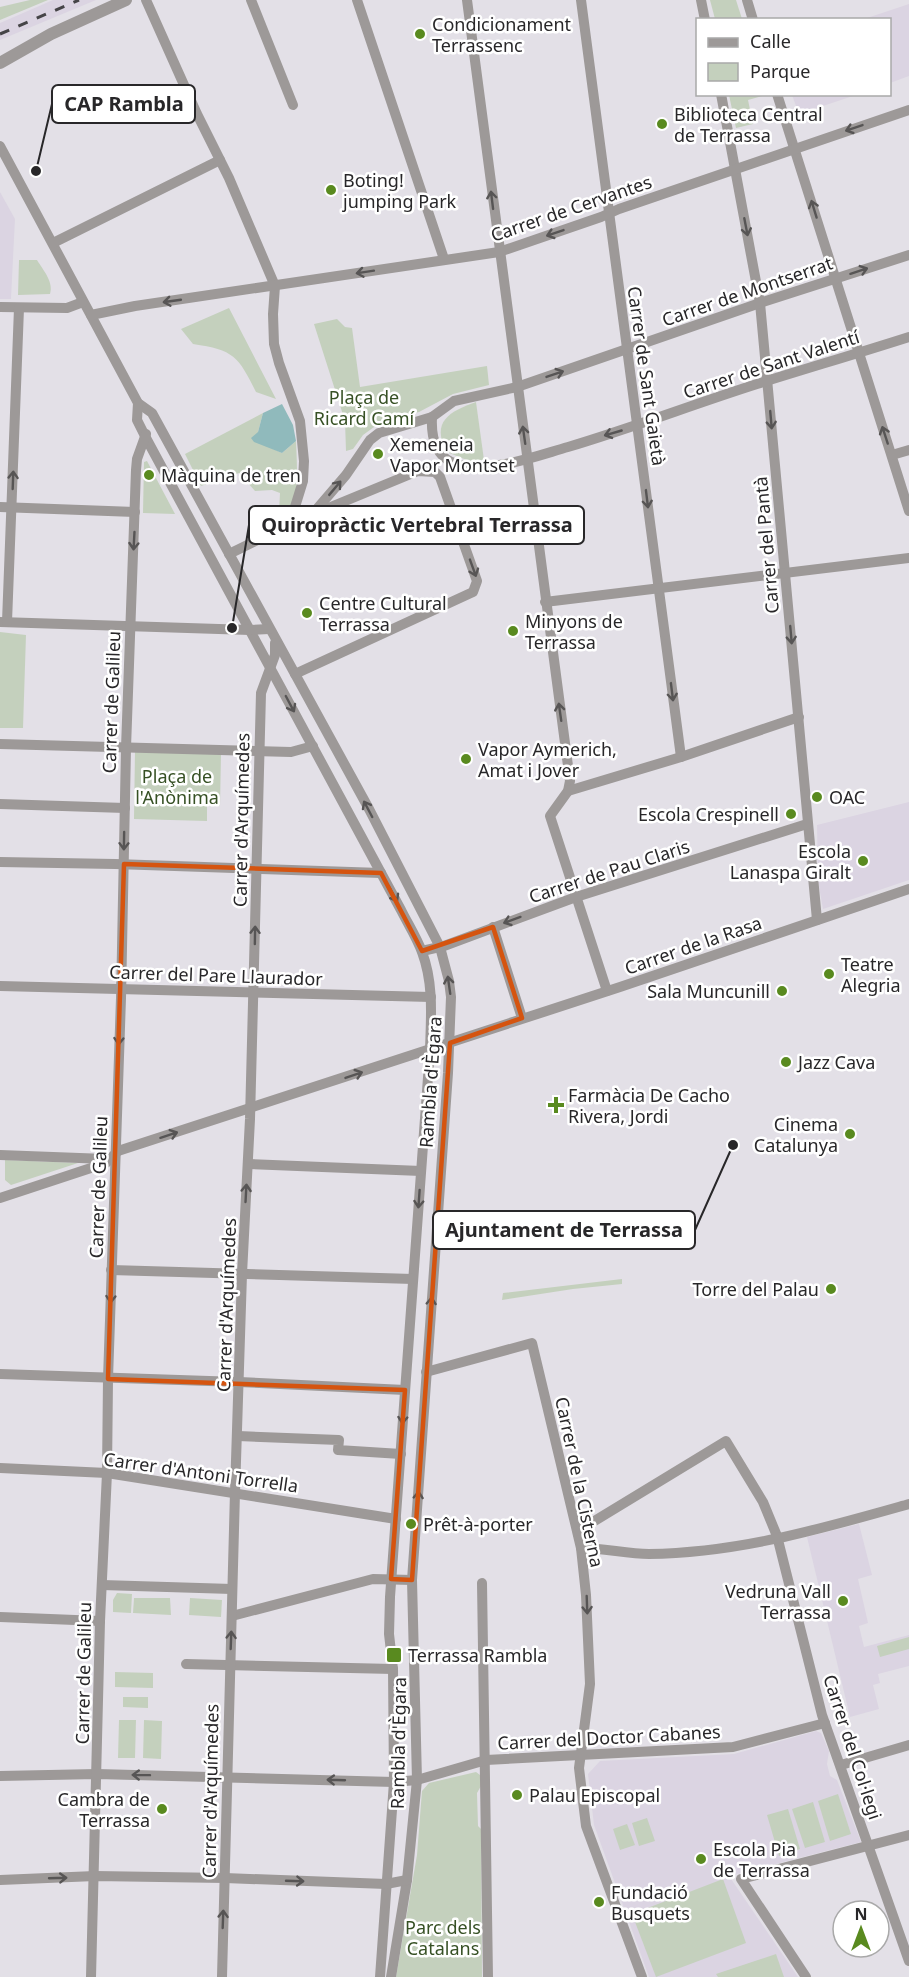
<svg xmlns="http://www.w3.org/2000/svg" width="909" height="1977" viewBox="0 0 909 1977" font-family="'Noto Sans',sans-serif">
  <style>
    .built { fill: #dbd4e2 }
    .green { fill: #c4d0bd }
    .water { fill: #90babc }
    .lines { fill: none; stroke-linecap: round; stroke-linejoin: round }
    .minor { stroke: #9d9998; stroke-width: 10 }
    .tertiary { stroke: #9d9998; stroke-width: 12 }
    .rail { stroke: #454447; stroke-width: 3; stroke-dasharray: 10 10; stroke-linecap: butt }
    .oneway { stroke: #575555 }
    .marked { fill: none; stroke: #d5540f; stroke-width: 4.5; stroke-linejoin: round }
    .poi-dot { fill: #598a1f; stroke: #fff; stroke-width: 2 }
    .labels { text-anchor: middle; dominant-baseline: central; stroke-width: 5; stroke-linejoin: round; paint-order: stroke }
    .poi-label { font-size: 18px; fill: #282729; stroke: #fff; text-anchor: start }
    .street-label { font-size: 18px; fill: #282729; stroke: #fff }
    .park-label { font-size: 18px; fill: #365024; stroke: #fff }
    .leader { fill: none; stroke: #282729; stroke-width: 2 }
    .callout-dot { fill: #282729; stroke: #fff; stroke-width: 2 }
    .callout { fill: #fff; stroke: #282729; stroke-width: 2 }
    .callout-label { font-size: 20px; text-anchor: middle; font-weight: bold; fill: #282729 }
  </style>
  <rect width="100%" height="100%" fill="#e3e0e7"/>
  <!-- built -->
  <g class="built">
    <polygon points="53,0 96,0 0,40 0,23"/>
    <polygon points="909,4 909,76 890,83 890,20 864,19"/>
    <polygon points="792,95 792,94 856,95 799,114"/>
    <polygon points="0,192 15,219 11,299 0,299"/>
    <polygon points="909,802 909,880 823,909 818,881 817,825"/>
    <polygon points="859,1524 872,1575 858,1579 868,1623 859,1626 864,1647 909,1635 909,1666 878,1674 880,1683 873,1685 879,1709 850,1717 807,1537"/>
    <polygon points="816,1731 821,1733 829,1751 827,1764 830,1776 837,1780 861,1842 729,1876 798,1977 649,1977 594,1825 588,1774 600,1761 734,1754"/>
  </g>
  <!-- green -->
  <g class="green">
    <polygon points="30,0 48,0 0,20 0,7"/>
    <polygon points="710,0 736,0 742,19 715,19"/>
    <polygon points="729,95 766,95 748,100 753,124 736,128"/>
    <path d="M 19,260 L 37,260 C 43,270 54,282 50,294 L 18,295 Z"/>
    <path d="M 229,308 L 276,399 L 256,392 C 238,356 234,350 193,344 L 181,329 Z"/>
    <polygon points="337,319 345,327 352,328 360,387 487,366 489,385 453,394 419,412 381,422 363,435 353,449 346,451 345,421 314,324"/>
    <path d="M 476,402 L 484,460 L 469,461 L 447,452 C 430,422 450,411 476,402 Z"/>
    <path d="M 263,413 L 258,432 L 269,447 L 282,453 L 296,441 C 297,466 299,489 291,512 L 279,513 L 280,493 L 272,490 L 255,491 L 239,473 L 201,486 L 185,454 Z"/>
    <polygon points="147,461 175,514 143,513 144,462"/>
    <polygon points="0,632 26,635 23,728 0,728"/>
    <polygon points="135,752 221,754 220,806 207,806 207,821 134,819"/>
    <polygon points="5,1160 78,1163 11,1185 5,1180"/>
    <polygon points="622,1279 622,1284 573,1289 502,1300 503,1293"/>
    <polygon points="117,1593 132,1594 131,1613 113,1612 113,1600"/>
    <polygon points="134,1598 170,1598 171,1615 133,1613"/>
    <polygon points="190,1598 222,1600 221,1617 189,1615"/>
    <polygon points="909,1637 909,1649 880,1657 877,1646"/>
    <polygon points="115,1672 153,1673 153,1688 115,1687"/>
    <polygon points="123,1697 148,1697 148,1708 123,1707"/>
    <polygon points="119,1720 136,1720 135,1758 118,1758"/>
    <polygon points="144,1720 162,1721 161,1759 143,1758"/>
    <polygon points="476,1772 480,1775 481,1786 477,1793 478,1826 481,1829 482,1977 396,1977 417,1855 422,1791 429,1783"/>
    <polygon points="838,1794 851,1834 830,1841 818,1801"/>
    <polygon points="813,1802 825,1842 805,1848 792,1809"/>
    <polygon points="788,1809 800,1849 779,1856 767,1815"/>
    <polygon points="647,1818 655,1841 639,1846 632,1823"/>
    <polygon points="627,1824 635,1845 620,1850 613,1829"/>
    <polygon points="723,1879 746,1943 656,1977 632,1914"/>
    <polygon points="776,1954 784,1977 718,1977 716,1974"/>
  </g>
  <!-- water -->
  <polygon class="water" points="282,404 293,425 296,441 282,453 254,442 251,438 258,432 263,413"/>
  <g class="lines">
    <!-- minor -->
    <g class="minor">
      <polyline points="146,0 197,114 229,178 275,286 273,314 274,344 279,363 300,421 304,461 303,481 290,523"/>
      <polyline points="251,0 293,105"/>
      <polyline points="357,0 444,259"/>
      <polyline points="467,0 570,781 568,791 550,816 607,991"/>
      <polyline points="581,0 681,757"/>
      <polyline points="701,0 705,20"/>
      <polyline points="747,0 753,20"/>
      <polyline points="721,94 760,303 817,920"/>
      <polyline points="777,94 909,511"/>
      <polyline points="0,146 138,403 152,413 369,809 440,947 449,981 451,997 448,1073 412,1580 417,1780 407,1880 391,1977"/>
      <polyline points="53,243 220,160"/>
      <polyline points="0,307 67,308 83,302"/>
      <polyline points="91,315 135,306 499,252 601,217 619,209 909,110"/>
      <path d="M 138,403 L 137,420 L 146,438 L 401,910 C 408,924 417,938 422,952 C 434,984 431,1017 430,1050 L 390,1597 L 389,1634 L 393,1669 L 394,1782 L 380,1977"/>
      <path d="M 432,417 C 431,436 435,458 457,464 C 489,474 536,456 568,447 C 632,428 694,404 757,384 C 808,368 859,353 909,337"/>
      <polyline points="892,455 909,450"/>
      <polyline points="0,507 135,512"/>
      <polyline points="290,523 316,510 346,475 370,440 379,433 432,417 454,401 517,387 760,303 909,255"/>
      <polyline points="229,554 296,521"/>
      <polyline points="545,602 909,558"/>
      <polyline points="0,622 250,630 269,629"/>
      <polyline points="7,622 19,308"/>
      <polyline points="295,674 473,592 477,581 440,477 435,472 418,471 316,513"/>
      <polyline points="0,744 291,752 313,746"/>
      <polyline points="568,791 681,757 799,717"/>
      <polyline points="0,804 125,808"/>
      <polyline points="0,862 115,864 381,873"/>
      <polyline points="493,927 522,1018"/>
      <polyline points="422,951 444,946 576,897 807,824"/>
      <polyline points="0,986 431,997"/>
      <polyline points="0,1155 106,1159"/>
      <polyline points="248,1164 421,1171"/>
      <polyline points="0,1198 106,1163 118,1151 620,987 909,889"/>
      <polyline points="111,1270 413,1279"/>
      <polyline points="426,1372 532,1343 581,1548 586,1595 590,1684 579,1768 586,1826 642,1977"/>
      <polyline points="0,1374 239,1382 405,1390"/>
      <polyline points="238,1436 339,1440 338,1450 401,1454"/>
      <polyline points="0,1468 107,1473 396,1519"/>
      <polyline points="578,1531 726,1441 763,1502 777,1536 822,1715 909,1961"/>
      <path d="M 581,1548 C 604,1548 627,1554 649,1554 C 739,1553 824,1528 909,1504"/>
      <polyline points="482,1583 488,1977"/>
      <polyline points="102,1585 232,1589"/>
      <polyline points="232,1616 373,1579 412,1580"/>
      <polyline points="0,1617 100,1621"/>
      <polyline points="186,1664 393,1669"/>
      <polyline points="841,1765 909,1745"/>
      <polyline points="0,1776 97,1774 394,1782 417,1780 486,1760 733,1747 825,1723"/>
      <polyline points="0,1880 95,1876 225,1878 386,1884 407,1880"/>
      <polyline points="91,1977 100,1621 107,1473 108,1379 121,998 126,748 136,470 137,459 146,434"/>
      <polyline points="222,1977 235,1492 242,1274 250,1119 261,693 275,655 275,643"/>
      <polyline points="806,1977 741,1879 909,1835"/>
    </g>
    <!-- tertiary -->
    <polyline class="tertiary" points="0,63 51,34 126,0"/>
    <!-- rail -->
    <polyline class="rail" points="0,34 79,0"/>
  </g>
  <!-- one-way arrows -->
  <defs><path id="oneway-shaft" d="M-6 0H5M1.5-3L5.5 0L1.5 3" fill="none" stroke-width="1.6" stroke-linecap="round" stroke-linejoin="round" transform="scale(1.5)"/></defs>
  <g class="oneway">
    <use href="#oneway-shaft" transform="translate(854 128) rotate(161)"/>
    <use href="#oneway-shaft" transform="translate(492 200) rotate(-97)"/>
    <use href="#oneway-shaft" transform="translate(814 209) rotate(-107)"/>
    <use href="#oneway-shaft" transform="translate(746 227) rotate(79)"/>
    <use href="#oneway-shaft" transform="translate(555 233) rotate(161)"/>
    <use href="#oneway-shaft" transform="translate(859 271) rotate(-18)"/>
    <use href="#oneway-shaft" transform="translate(365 272) rotate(171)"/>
    <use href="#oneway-shaft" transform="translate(172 301) rotate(172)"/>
    <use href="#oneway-shaft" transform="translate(555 374) rotate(-19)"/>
    <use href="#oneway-shaft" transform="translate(771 420) rotate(85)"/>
    <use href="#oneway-shaft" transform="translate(613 433) rotate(164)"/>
    <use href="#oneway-shaft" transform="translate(524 435) rotate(-98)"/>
    <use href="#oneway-shaft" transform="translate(885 435) rotate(-108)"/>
    <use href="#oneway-shaft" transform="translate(13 480) rotate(-88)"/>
    <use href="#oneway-shaft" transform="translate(335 488) rotate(-50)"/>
    <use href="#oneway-shaft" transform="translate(647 499) rotate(83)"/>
    <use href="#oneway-shaft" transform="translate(134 541) rotate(93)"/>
    <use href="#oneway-shaft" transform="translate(473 568) rotate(70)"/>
    <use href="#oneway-shaft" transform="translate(791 635) rotate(85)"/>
    <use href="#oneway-shaft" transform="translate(672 692) rotate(83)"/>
    <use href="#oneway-shaft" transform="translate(290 704) rotate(62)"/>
    <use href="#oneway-shaft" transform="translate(560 712) rotate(-98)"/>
    <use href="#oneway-shaft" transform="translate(368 809) rotate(-118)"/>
    <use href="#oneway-shaft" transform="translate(124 841) rotate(91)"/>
    <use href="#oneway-shaft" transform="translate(393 894) rotate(61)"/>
    <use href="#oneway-shaft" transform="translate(512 920) rotate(160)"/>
    <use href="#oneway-shaft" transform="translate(255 935) rotate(-89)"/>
    <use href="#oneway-shaft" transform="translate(449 985) rotate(-98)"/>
    <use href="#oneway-shaft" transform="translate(119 1036) rotate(92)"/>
    <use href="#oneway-shaft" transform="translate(354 1075) rotate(-19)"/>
    <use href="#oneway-shaft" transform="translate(169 1135) rotate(-18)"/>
    <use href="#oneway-shaft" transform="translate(246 1193) rotate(-87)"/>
    <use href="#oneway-shaft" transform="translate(419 1199) rotate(94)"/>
    <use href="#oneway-shaft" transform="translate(111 1294) rotate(92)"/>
    <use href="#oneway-shaft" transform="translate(431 1306) rotate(-86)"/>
    <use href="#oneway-shaft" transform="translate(403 1415) rotate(94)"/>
    <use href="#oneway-shaft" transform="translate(418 1500) rotate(-86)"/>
    <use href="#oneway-shaft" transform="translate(587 1605) rotate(88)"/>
    <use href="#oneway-shaft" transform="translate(231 1640) rotate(-88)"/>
    <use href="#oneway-shaft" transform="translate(141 1775) rotate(-179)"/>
    <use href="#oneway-shaft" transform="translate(336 1780) rotate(-178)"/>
    <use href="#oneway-shaft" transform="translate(58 1878) rotate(-2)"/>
    <use href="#oneway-shaft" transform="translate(295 1881) rotate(2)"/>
    <use href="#oneway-shaft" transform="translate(223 1919) rotate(-88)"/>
  </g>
  <!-- marked area -->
  <path class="marked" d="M 124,864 L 381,873 L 422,951 L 493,927 L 522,1018 L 450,1043 L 412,1580 L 391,1579 L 405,1390 L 108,1379 Z"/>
  <!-- markers -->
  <g class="poi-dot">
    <circle cx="420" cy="34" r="6"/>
    <circle cx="662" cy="124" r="6"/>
    <circle cx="331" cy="190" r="6"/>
    <circle cx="378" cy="454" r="6"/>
    <circle cx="149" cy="475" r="6"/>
    <circle cx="307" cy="613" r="6"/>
    <circle cx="513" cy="631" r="6"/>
    <circle cx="466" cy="759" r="6"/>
    <circle cx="817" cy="797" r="6"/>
    <circle cx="791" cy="814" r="6"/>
    <circle cx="863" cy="861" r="6"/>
    <circle cx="829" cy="974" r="6"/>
    <circle cx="782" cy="991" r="6"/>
    <circle cx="786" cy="1062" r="6"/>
    <path d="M553 1096h6v6h6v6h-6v6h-6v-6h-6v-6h6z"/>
    <circle cx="850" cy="1134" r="6"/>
    <circle cx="831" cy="1289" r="6"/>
    <circle cx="411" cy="1524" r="6"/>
    <circle cx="843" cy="1601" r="6"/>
    <rect x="386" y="1647" width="16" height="16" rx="3"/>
    <circle cx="517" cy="1795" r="6"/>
    <circle cx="162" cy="1809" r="6"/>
    <circle cx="701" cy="1859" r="6"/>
    <circle cx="599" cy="1902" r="6"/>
  </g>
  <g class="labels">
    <!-- poi labels -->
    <g class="poi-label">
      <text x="432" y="24">Condicionament<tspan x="432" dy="21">Terrassenc</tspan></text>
      <text x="674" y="114">Biblioteca Central<tspan x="674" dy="21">de Terrassa</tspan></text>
      <text x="343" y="180">Boting!<tspan x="343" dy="21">jumping Park</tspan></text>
      <text x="390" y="444">Xemeneia<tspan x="390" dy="21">Vapor Montset</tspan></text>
      <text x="161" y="475">Màquina de tren</text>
      <text x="319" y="603">Centre Cultural<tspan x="319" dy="21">Terrassa</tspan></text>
      <text x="525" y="621">Minyons de<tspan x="525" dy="21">Terrassa</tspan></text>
      <text x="478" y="749">Vapor Aymerich,<tspan x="478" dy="21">Amat i Jover</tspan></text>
      <text x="829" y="797">OAC</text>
      <text x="779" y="814" text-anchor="end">Escola Crespinell</text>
      <text x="851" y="851" text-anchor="end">Escola<tspan x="851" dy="21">Lanaspa Giralt</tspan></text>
      <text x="841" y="964">Teatre<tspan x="841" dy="21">Alegria</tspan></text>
      <text x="770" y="991" text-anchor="end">Sala Muncunill</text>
      <text x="798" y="1062">Jazz Cava</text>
      <text x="568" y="1095">Farmàcia De Cacho<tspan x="568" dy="21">Rivera, Jordi</tspan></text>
      <text x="838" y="1124" text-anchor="end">Cinema<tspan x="838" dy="21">Catalunya</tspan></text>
      <text x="819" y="1289" text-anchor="end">Torre del Palau</text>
      <text x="423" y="1524">Prêt-à-porter</text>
      <text x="831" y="1591" text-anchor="end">Vedruna Vall<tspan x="831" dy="21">Terrassa</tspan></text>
      <text x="408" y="1655">Terrassa Rambla</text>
      <text x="529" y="1795">Palau Episcopal</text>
      <text x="150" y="1799" text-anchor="end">Cambra de<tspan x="150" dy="21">Terrassa</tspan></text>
      <text x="713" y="1849">Escola Pia<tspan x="713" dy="21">de Terrassa</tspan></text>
      <text x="611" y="1892">Fundació<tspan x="611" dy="21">Busquets</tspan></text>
    </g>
    <!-- street labels -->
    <g class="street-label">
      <text transform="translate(571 208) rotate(-19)">Carrer de Cervantes</text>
      <text transform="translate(747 291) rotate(-19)">Carrer de Montserrat</text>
      <text transform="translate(771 364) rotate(-18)">Carrer de Sant Valentí</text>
      <text transform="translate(647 376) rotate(82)">Carrer de Sant Gaietà</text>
      <text transform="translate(766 545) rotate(-95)">Carrer del Pantà</text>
      <text transform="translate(111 702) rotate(-88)">Carrer de Galileu</text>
      <text transform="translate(241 820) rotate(-89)">Carrer d'Arquímedes</text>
      <text transform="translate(609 871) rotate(-18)">Carrer de Pau Claris</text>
      <text transform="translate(693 945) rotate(-19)">Carrer de la Rasa</text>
      <text transform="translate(216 975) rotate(2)">Carrer del Pare Llaurador</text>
      <text transform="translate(430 1082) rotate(-86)">Rambla d'Ègara</text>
      <text transform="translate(98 1187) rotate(-88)">Carrer de Galileu</text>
      <text transform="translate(226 1305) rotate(-88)">Carrer d'Arquímedes</text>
      <text transform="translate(201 1472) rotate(8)">Carrer d'Antoni Torrella</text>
      <text transform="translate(580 1482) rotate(78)">Carrer de la Cisterna</text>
      <text transform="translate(83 1673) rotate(-89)">Carrer de Galileu</text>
      <text transform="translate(609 1737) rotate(-3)">Carrer del Doctor Cabanes</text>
      <text transform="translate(398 1743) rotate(-89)">Rambla d'Ègara</text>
      <text transform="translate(853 1747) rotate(72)">Carrer del Col·legi</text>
      <text transform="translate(210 1791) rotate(-89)">Carrer d'Arquímedes</text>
    </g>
    <!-- park labels -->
    <g class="park-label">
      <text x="364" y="397">Plaça de<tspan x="364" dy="21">Ricard Camí</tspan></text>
      <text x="177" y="776">Plaça de<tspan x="177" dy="21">l'Anònima</tspan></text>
      <text x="443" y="1927">Parc dels<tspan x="443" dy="21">Catalans</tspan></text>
    </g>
  </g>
  <!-- callouts -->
  <path class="leader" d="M36 171L52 104M232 628L249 525M733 1145L695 1230"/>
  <g class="callout-dot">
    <circle cx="36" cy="171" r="6"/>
    <circle cx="232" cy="628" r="6"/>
    <circle cx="733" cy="1145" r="6"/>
  </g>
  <g class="callout">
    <rect x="52" y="85" width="143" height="38" rx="6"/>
    <rect x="249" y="506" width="335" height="38" rx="6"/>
    <rect x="433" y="1211" width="262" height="38" rx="6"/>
  </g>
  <g class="callout-label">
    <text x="124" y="111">CAP Rambla</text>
    <text x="417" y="532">Quiropràctic Vertebral Terrassa</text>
    <text x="564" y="1237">Ajuntament de Terrassa</text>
  </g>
  <!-- legend -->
  <rect x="696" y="18" width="195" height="78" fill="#ffffff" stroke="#a9a9a9" stroke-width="1.5"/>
  <rect x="708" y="38" width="30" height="9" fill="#9d9998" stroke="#a9a9a9" stroke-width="1.5"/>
  <text x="750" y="48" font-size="18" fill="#282729">Calle</text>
  <rect x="708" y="63" width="30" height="18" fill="#c4d0bd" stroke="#a9a9a9" stroke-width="1.5"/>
  <text x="750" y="78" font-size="18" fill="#282729">Parque</text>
  <!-- north arrow -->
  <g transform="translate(861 1929)"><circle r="28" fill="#ffffff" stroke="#a9a9a9" stroke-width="1.5"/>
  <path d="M0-4.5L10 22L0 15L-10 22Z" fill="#598a1f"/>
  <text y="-9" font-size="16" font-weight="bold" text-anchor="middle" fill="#282729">N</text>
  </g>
</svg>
